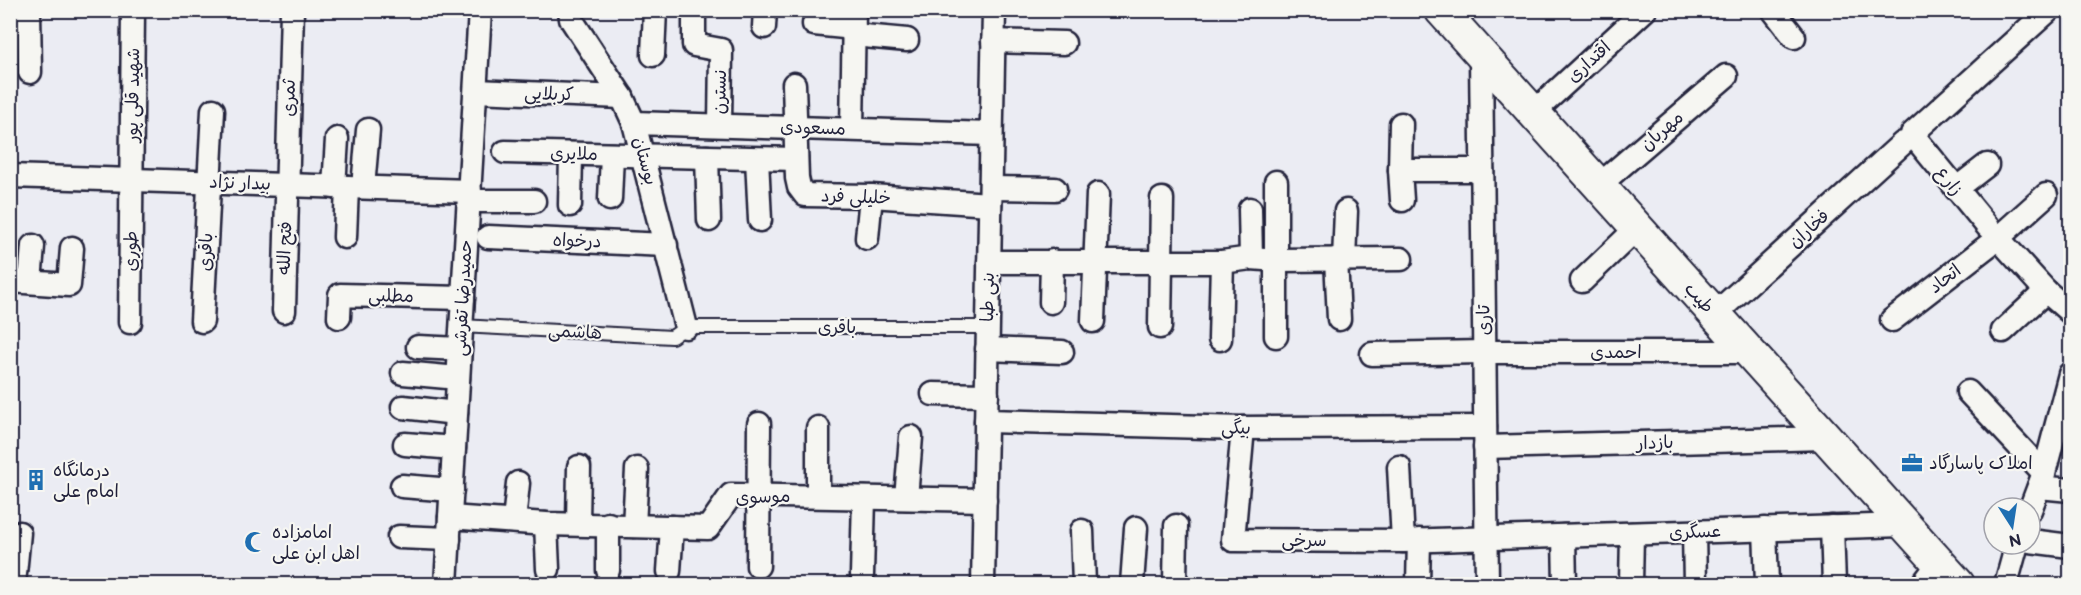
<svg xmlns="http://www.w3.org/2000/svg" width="2081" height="595" viewBox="0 0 2081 595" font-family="'Balsamiq Sans','Playpen Sans Arabic',sans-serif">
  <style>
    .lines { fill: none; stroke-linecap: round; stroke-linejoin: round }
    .service-casing { stroke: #22223b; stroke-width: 16 }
    .minor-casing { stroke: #22223b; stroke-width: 27 }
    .secondary-casing { stroke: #22223b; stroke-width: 36 }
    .service { stroke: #f6f6f2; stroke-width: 12 }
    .minor { stroke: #f6f6f2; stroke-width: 22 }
    .secondary { stroke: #f6f6f2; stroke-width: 32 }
    .labels { text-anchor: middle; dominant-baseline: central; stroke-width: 4.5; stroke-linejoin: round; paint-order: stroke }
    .street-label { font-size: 18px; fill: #22223b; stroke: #f6f6f2 }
    .poi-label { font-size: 18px; fill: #22223b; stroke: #f6f6f2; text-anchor: start }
  </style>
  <rect width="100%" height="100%" fill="#ebecf3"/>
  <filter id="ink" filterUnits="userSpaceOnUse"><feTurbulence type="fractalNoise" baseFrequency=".0167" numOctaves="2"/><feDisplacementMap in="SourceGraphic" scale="12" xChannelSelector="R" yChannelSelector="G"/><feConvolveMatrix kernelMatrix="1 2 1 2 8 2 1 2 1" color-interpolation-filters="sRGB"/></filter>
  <g filter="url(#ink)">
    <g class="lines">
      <defs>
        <polyline id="service" points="461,326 672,337 686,327 988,327"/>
        <g id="minor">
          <polyline points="29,10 30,72"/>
          <polyline points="570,10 571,19 622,97 634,123 686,327"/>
          <polyline points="694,10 694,45 721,50 720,125"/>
          <polyline points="1773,10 1794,37"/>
          <polyline points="814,24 854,28"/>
          <polyline points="764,27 765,10"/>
          <polyline points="853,35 907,40"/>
          <polyline points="993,41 1064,43"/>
          <polyline points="653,55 655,10"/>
          <polyline points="1481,56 1487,584"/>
          <polyline points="794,84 797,178 799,187 805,195 871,196 990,204"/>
          <polyline points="476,91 622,97"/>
          <polyline points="1533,113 1645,10"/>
          <polyline points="634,123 991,134"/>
          <polyline points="1401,124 1400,170 1402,200"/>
          <polyline points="852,129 854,10"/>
          <polyline points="505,152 796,159"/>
          <polyline points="707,157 709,220"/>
          <polyline points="757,159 760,220"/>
          <polyline points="1400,170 1482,170"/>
          <polyline points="10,176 470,191"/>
          <polyline points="1276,182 1276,336"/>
          <polyline points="1598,186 1726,76"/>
          <polyline points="334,187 337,139"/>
          <polyline points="363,187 368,130"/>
          <polyline points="991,188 1055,189"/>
          <polyline points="1956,189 1987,165"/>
          <polyline points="610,199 612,155"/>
          <polyline points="469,201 534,201"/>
          <polyline points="570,205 571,154"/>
          <polyline points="1250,209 1251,258"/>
          <polyline points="1988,227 1912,134 2049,10"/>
          <polyline points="345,237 347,187"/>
          <polyline points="488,237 666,245"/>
          <polyline points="867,238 871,196"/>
          <polyline points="1998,238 2046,291 2070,312"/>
          <polyline points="1336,259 1339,319"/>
          <polyline points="1344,260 1346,211"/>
          <polyline points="989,262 1222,262 1251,258 1277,260 1401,259"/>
          <polyline points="10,281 69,285 72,248"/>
          <polyline points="1582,281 1636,229"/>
          <polyline points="30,282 33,246"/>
          <polyline points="1051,302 1052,261"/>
          <polyline points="284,311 292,10"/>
          <polyline points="1714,315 1903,143"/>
          <polyline points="339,317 340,295 463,298"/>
          <polyline points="1892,320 1998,238 2046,195"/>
          <polyline points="202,321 213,110"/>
          <polyline points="1093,321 1098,194"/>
          <polyline points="130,322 133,10"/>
          <polyline points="1160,327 1162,199"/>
          <polyline points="2003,331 2046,291"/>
          <polyline points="1220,339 1222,262"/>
          <polyline points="418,347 460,349"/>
          <polyline points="987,349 1062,352"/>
          <polyline points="1372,354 1484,352 1748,352"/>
          <polyline points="403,373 458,378"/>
          <polyline points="1968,392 2044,473"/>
          <polyline points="933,394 987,395"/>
          <polyline points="403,407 456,413"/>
          <polyline points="986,421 1243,428 1485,427"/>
          <polyline points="1243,428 1233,540 1403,541 1903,525"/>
          <polyline points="405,444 454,448"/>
          <polyline points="1485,447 1825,438"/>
          <polyline points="1399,467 1403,541"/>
          <polyline points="402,486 452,490"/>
          <polyline points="2039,487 2070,490"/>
          <polyline points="818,496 818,428"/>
          <polyline points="906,498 911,437"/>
          <polyline points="2030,510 2044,473 2070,374"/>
          <polyline points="450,517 546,524 708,528 731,495 985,500"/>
          <polyline points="514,521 518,483"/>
          <polyline points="578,523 579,467"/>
          <polyline points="546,524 548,569"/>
          <polyline points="634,526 637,469"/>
          <polyline points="1832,527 1834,584"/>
          <polyline points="1765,529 1767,584"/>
          <polyline points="1082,531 1084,584"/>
          <polyline points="1694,532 1695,584"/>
          <polyline points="1564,536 1565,584"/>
          <polyline points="399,537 449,539"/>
          <polyline points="2030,541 2070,546"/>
          <polyline points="758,566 759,424"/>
          <polyline points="608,570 608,524"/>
          <polyline points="669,571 672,527"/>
          <polyline points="862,575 864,498"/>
          <polyline points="14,584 19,533"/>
          <polyline points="446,584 480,10"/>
          <polyline points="983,584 994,10"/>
          <polyline points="1132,584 1136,528"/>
          <polyline points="1175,584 1176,526"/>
          <polyline points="1418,584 1419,540"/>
          <polyline points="1631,584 1632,534"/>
          <polyline points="1923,584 1939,563"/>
          <polyline points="2006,584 2017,544"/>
        </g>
        <polyline id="secondary" points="1441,10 1958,584"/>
      </defs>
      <!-- service casing -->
      <use href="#service" class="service-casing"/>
      <!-- minor casing -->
      <use href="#minor" class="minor-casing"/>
      <!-- secondary casing -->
      <use href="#secondary" class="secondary-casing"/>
      <!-- service -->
      <use href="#service" class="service"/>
      <!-- minor -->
      <use href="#minor" class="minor"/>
      <!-- secondary -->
      <use href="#secondary" class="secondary"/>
    </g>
  </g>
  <!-- icons -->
  <defs>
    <symbol id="office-bare" viewBox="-9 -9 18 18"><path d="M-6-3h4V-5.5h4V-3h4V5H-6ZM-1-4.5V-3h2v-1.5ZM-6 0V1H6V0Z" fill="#1f6fb2" stroke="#f6f6f2" stroke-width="2.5" paint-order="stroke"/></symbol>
    <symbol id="building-bare" viewBox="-9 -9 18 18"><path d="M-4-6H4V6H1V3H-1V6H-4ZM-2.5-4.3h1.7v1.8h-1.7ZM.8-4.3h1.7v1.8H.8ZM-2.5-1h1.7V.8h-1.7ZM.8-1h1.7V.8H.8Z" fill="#1f6fb2" stroke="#f6f6f2" stroke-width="2.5" paint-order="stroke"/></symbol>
    <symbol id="mosque-bare" viewBox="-9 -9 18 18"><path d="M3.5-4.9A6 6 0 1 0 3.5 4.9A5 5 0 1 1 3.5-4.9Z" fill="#1f6fb2" stroke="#f6f6f2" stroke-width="2.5" paint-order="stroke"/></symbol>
  </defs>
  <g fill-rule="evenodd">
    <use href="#office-bare" x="1897" y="448" width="30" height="30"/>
    <use href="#building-bare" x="21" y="465" width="30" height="30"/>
    <use href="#mosque-bare" x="240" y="527" width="30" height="30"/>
  </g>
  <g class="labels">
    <!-- street labels -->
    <g class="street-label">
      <text transform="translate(1589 62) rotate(-42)">اقتداری</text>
      <text transform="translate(720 92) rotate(-88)">نسترن</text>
      <text transform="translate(549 94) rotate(2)">کربلایی</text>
      <text transform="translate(133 95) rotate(-89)">شهید قلی پور</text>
      <text transform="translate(289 98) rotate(-89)">ثمری</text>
      <text transform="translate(813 128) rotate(2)">مسعودی</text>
      <text transform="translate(1662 131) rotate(-41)">مهربان</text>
      <text transform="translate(574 154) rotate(1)">ملایری</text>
      <text transform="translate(645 161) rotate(75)">بوستان</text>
      <text transform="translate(1949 181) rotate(51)">زارع</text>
      <text transform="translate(240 183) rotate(2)">بیدار نژاد</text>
      <text transform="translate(856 197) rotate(2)">خلیلی فرد</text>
      <text transform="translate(1809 229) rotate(-42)">فخاران</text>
      <text transform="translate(577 241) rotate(2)">درخواه</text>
      <text transform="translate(285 248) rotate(-88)">فتح الله</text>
      <text transform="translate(131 251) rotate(-89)">طوری</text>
      <text transform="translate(206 252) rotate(-87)">باقری</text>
      <text transform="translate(1945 279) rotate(-38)">اتحاد</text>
      <text transform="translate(391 296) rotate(1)">مطلبی</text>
      <text transform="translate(988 297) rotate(-89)">بنی طبا</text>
      <text transform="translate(463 298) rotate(-87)">حمیدرضا تفرشی</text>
      <text transform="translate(1699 298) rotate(48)">طیب</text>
      <text transform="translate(1484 320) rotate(-91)">تاری</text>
      <text x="837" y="327">باقری</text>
      <text transform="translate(575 332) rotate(3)">هاشمی</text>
      <text x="1616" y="352">احمدی</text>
      <text transform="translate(1236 428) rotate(1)">بیگی</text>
      <text transform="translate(1655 443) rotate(-2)">بازدار</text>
      <text transform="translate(763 497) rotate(-2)">موسوی</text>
      <text transform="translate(1695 532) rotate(-2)">عسگری</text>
      <text x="1304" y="540">سرخی</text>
    </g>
    <!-- poi labels -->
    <g class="poi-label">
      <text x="1929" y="463">املاک پاسارگاد</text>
      <text x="53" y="470">درمانگاه<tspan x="53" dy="21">امام علی</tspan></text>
      <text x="272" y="532">امامزاده<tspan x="272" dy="21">اهل ابن علی</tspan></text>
    </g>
  </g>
  <!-- margin -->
  <rect width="2081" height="595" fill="none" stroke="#f6f6f2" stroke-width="36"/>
  <rect x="18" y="18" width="2045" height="559" fill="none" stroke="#22223b" stroke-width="2" filter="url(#ink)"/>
  <!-- north arrow -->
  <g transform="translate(2012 526) rotate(168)"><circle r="28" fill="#f6f6f2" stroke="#a1a1a9" stroke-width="1.5"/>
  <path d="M0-4.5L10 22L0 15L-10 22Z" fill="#1f6fb2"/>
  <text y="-9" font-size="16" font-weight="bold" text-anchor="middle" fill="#22223b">N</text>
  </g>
</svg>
